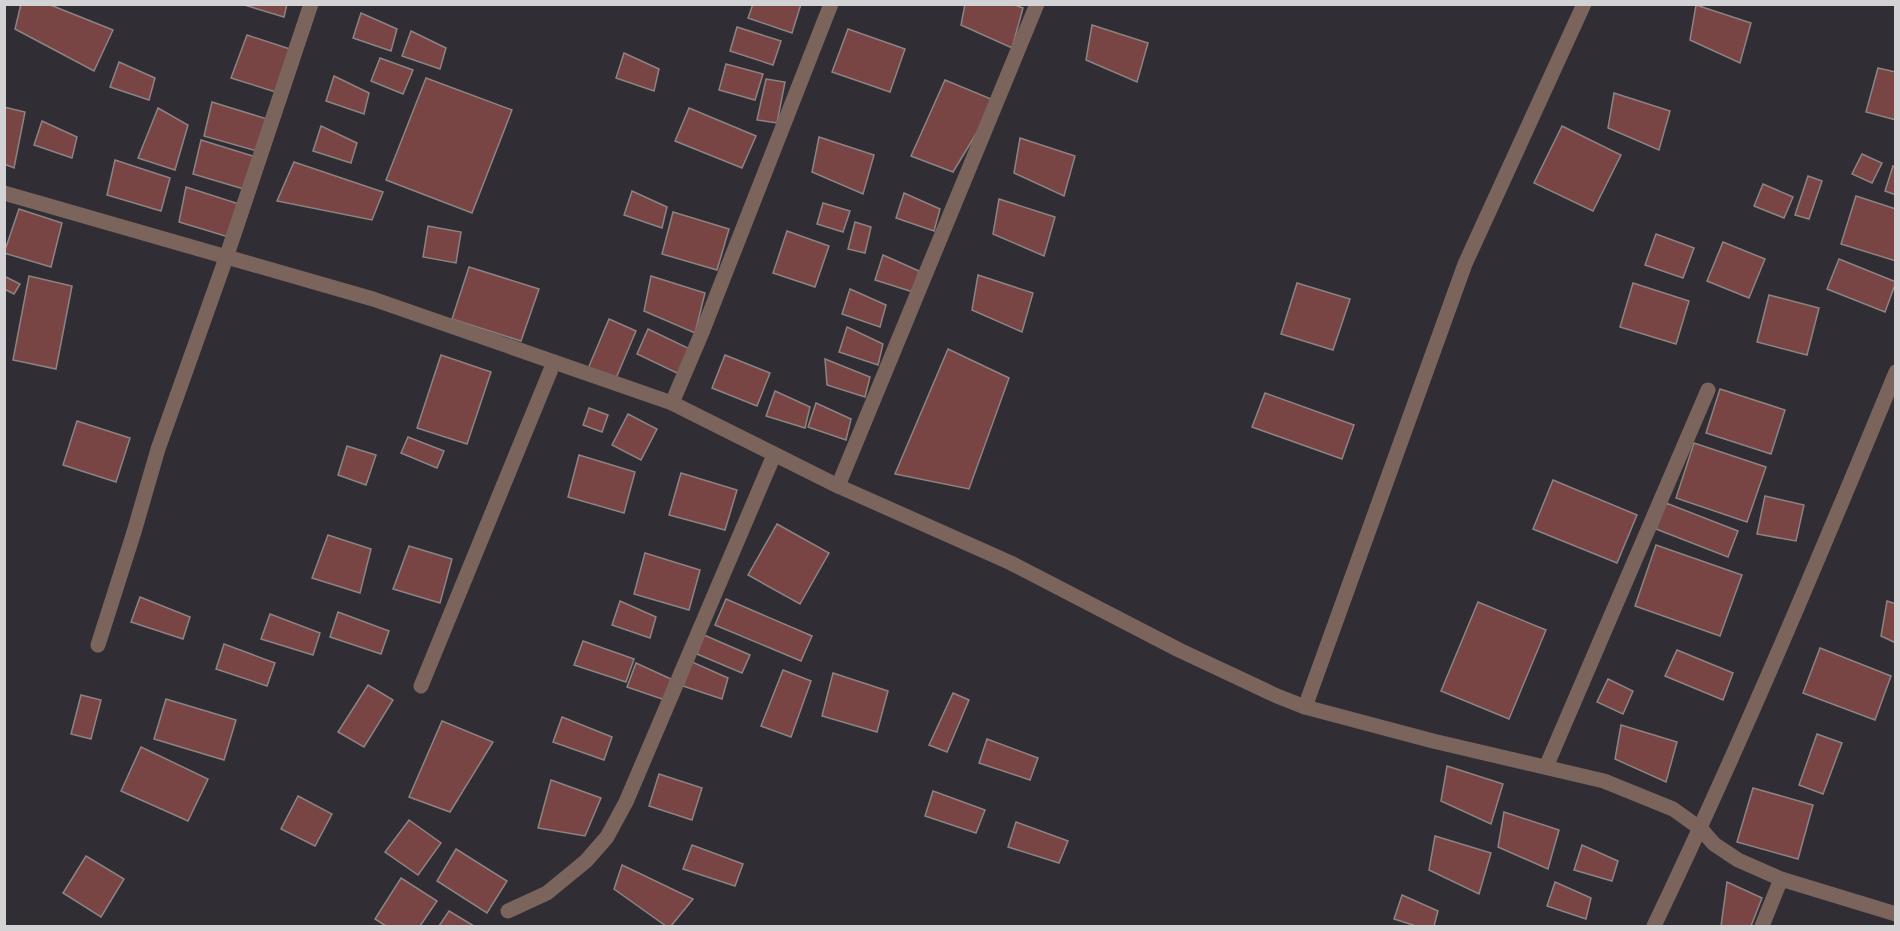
<svg xmlns="http://www.w3.org/2000/svg" width="1900" height="931" viewBox="0 0 1900 931" font-family="'Exo 2',sans-serif">
  <style>
    .building { fill: #784544; stroke: #8c8383; stroke-width: 1.5 }
    .lines { fill: none; stroke-linecap: round; stroke-linejoin: round }
    .minor { stroke: #7a645b; stroke-width: 15 }
  </style>
  <rect width="100%" height="100%" fill="#302e34"/>
  <!-- building -->
  <g class="building">
    <polygon points="21,4 48,4 113,30 94,71 15,29"/>
    <polygon points="241,4 287,4 284,17"/>
    <polygon points="753,4 801,4 792,33 748,18"/>
    <polygon points="965,4 1012,4 1023,8 1012,48 961,25"/>
    <polygon points="1696,5 1751,23 1740,63 1690,40"/>
    <polygon points="361,13 397,29 391,51 353,38"/>
    <polygon points="1092,25 1148,43 1137,82 1086,60"/>
    <polygon points="737,27 781,41 773,65 730,51"/>
    <polygon points="848,29 905,49 890,92 832,72"/>
    <polygon points="411,31 446,48 440,69 402,56"/>
    <polygon points="247,35 290,49 279,93 231,78"/>
    <polygon points="624,53 659,69 654,91 616,78"/>
    <polygon points="380,58 413,70 403,94 371,81"/>
    <polygon points="119,62 155,78 149,100 110,87"/>
    <polygon points="726,64 763,74 755,100 719,90"/>
    <polygon points="1878,68 1896,72 1896,120 1866,112"/>
    <polygon points="334,76 369,93 364,114 326,101"/>
    <polygon points="426,78 512,110 472,213 386,180"/>
    <polygon points="766,79 785,82 777,123 757,120"/>
    <polygon points="945,80 996,101 953,172 911,156"/>
    <polygon points="1614,93 1670,111 1659,150 1608,128"/>
    <polygon points="212,102 267,119 257,151 204,136"/>
    <polygon points="4,107 25,112 14,168 4,164"/>
    <polygon points="158,108 188,125 175,170 138,158"/>
    <polygon points="689,108 756,136 742,168 675,141"/>
    <polygon points="42,121 77,137 72,158 34,145"/>
    <polygon points="321,126 357,143 351,163 313,151"/>
    <polygon points="1562,126 1621,155 1593,211 1534,183"/>
    <polygon points="819,137 874,155 863,194 812,172"/>
    <polygon points="1020,138 1075,156 1064,196 1014,173"/>
    <polygon points="201,140 256,157 247,190 193,174"/>
    <polygon points="1862,154 1882,163 1872,183 1852,174"/>
    <polygon points="115,160 170,178 161,211 107,195"/>
    <polygon points="294,162 383,192 372,220 277,201"/>
    <polygon points="1893,166 1896,167 1896,195 1885,191"/>
    <polygon points="1808,176 1822,181 1809,219 1795,215"/>
    <polygon points="1763,184 1793,197 1784,218 1754,206"/>
    <polygon points="186,187 242,205 232,238 179,222"/>
    <polygon points="632,191 667,207 662,228 624,215"/>
    <polygon points="904,193 940,209 934,231 896,218"/>
    <polygon points="1856,196 1896,209 1896,261 1841,244"/>
    <polygon points="999,199 1055,217 1044,256 993,234"/>
    <polygon points="823,203 850,211 843,232 817,224"/>
    <polygon points="19,209 62,223 51,267 4,253"/>
    <polygon points="673,212 729,229 717,270 662,254"/>
    <polygon points="855,222 871,227 865,253 848,249"/>
    <polygon points="428,226 461,232 456,263 423,257"/>
    <polygon points="787,231 829,246 815,287 773,273"/>
    <polygon points="1656,234 1694,248 1683,278 1645,265"/>
    <polygon points="1723,242 1765,259 1749,298 1707,281"/>
    <polygon points="883,255 919,271 913,292 875,280"/>
    <polygon points="1839,259 1896,282 1885,312 1827,289"/>
    <polygon points="469,267 539,289 521,341 452,319"/>
    <polygon points="978,275 1033,293 1022,332 972,310"/>
    <polygon points="4,276 20,284 14,294 4,289"/>
    <polygon points="29,276 72,286 56,369 13,360"/>
    <polygon points="651,276 705,293 695,333 644,311"/>
    <polygon points="1297,283 1350,299 1333,350 1281,334"/>
    <polygon points="1633,283 1689,301 1676,344 1620,327"/>
    <polygon points="850,289 886,305 880,327 842,314"/>
    <polygon points="1769,295 1819,308 1807,355 1757,342"/>
    <polygon points="609,319 636,331 614,383 587,371"/>
    <polygon points="847,327 883,344 878,365 839,352"/>
    <polygon points="648,329 690,349 679,374 637,354"/>
    <polygon points="948,349 1009,378 969,489 895,474"/>
    <polygon points="441,355 491,372 467,444 417,428"/>
    <polygon points="725,355 770,373 757,406 712,388"/>
    <polygon points="825,359 870,377 865,397 827,385"/>
    <polygon points="1720,389 1785,410 1771,454 1706,433"/>
    <polygon points="775,391 810,407 805,428 766,416"/>
    <polygon points="1265,393 1354,425 1342,459 1252,427"/>
    <polygon points="816,403 851,419 846,440 808,427"/>
    <polygon points="589,408 608,415 602,432 583,425"/>
    <polygon points="628,414 657,429 641,460 612,445"/>
    <polygon points="77,421 130,438 116,482 63,465"/>
    <polygon points="408,437 444,451 437,468 401,453"/>
    <polygon points="1694,443 1766,467 1747,522 1676,498"/>
    <polygon points="347,446 376,455 366,485 338,475"/>
    <polygon points="579,455 635,472 624,513 568,497"/>
    <polygon points="681,473 737,490 725,530 669,515"/>
    <polygon points="1553,480 1637,515 1617,563 1533,529"/>
    <polygon points="1765,496 1804,505 1796,541 1757,534"/>
    <polygon points="1666,503 1738,531 1728,557 1656,529"/>
    <polygon points="777,524 829,553 800,604 748,575"/>
    <polygon points="328,535 371,549 360,593 312,578"/>
    <polygon points="1656,545 1742,575 1720,636 1635,606"/>
    <polygon points="409,546 452,559 440,603 393,589"/>
    <polygon points="645,553 700,570 689,610 634,594"/>
    <polygon points="140,597 190,617 183,639 131,622"/>
    <polygon points="726,599 812,636 801,661 715,625"/>
    <polygon points="620,601 656,617 650,638 612,625"/>
    <polygon points="1887,601 1896,604 1896,643 1881,636"/>
    <polygon points="1478,602 1546,630 1509,719 1441,691"/>
    <polygon points="338,612 389,631 381,654 330,637"/>
    <polygon points="270,614 320,633 313,655 261,639"/>
    <polygon points="704,635 750,655 742,673 697,654"/>
    <polygon points="583,641 634,659 626,682 574,665"/>
    <polygon points="224,644 275,663 267,686 216,669"/>
    <polygon points="1820,648 1891,676 1875,720 1803,693"/>
    <polygon points="1677,650 1733,673 1723,700 1665,676"/>
    <polygon points="692,662 728,678 722,699 683,686"/>
    <polygon points="636,663 671,679 665,700 627,687"/>
    <polygon points="783,670 811,681 791,737 761,726"/>
    <polygon points="833,673 888,691 877,732 822,716"/>
    <polygon points="1608,679 1633,691 1623,714 1597,702"/>
    <polygon points="368,685 393,700 364,747 338,732"/>
    <polygon points="953,693 969,700 947,752 929,745"/>
    <polygon points="81,695 101,700 91,739 71,734"/>
    <polygon points="166,699 236,720 224,760 154,739"/>
    <polygon points="562,717 612,737 604,760 553,742"/>
    <polygon points="442,721 493,742 450,812 409,797"/>
    <polygon points="1621,725 1677,742 1666,782 1615,759"/>
    <polygon points="1817,734 1842,743 1823,794 1799,785"/>
    <polygon points="987,739 1038,758 1030,780 979,763"/>
    <polygon points="141,747 208,779 188,821 121,791"/>
    <polygon points="1447,766 1503,784 1491,824 1441,801"/>
    <polygon points="659,774 702,788 692,820 649,806"/>
    <polygon points="551,780 601,798 585,836 538,828"/>
    <polygon points="1753,788 1813,805 1798,859 1737,842"/>
    <polygon points="933,791 985,810 976,833 925,816"/>
    <polygon points="298,796 332,814 315,846 281,829"/>
    <polygon points="1504,812 1559,830 1548,869 1498,847"/>
    <polygon points="409,820 441,843 418,875 385,852"/>
    <polygon points="1016,822 1068,841 1059,863 1008,847"/>
    <polygon points="1435,836 1491,853 1479,894 1429,870"/>
    <polygon points="692,845 743,864 735,886 683,869"/>
    <polygon points="1582,845 1618,861 1612,881 1574,870"/>
    <polygon points="456,849 507,881 487,913 437,881"/>
    <polygon points="86,856 124,879 101,917 63,893"/>
    <polygon points="622,865 693,899 671,926 666,926 614,889"/>
    <polygon points="401,878 437,901 420,926 386,926 375,919"/>
    <polygon points="1555,882 1591,898 1586,919 1547,906"/>
    <polygon points="1727,882 1762,898 1751,926 1721,926"/>
    <polygon points="1402,895 1438,911 1434,926 1416,926 1394,919"/>
    <polygon points="449,911 474,926 439,926"/>
  </g>
  <g class="lines">
    <!-- minor -->
    <g class="minor">
      <polyline points="4,193 373,299 672,403 838,486 1011,563 1179,650 1277,696 1305,707 1433,741 1604,781 1673,809 1701,829 1714,844 1738,860 1781,879 1896,914"/>
      <polyline points="672,403 703,330 831,4"/>
      <polyline points="838,486 1037,4"/>
      <polyline points="98,645 134,532 158,449 226,258 311,4"/>
      <polyline points="421,686 554,362"/>
      <polyline points="1305,707 1465,264 1584,4"/>
      <polyline points="1546,767 1708,390"/>
      <polyline points="508,911 547,893 586,861 607,837 626,802 774,455"/>
      <path d="M 1654,926 C 1741,744 1819,558 1896,372"/>
      <polyline points="1762,926 1781,879"/>
    </g>
  </g>
  <!-- border -->
  <rect width="1900" height="931" fill="none" stroke="#d3d3d6" stroke-width="12"/>
</svg>
